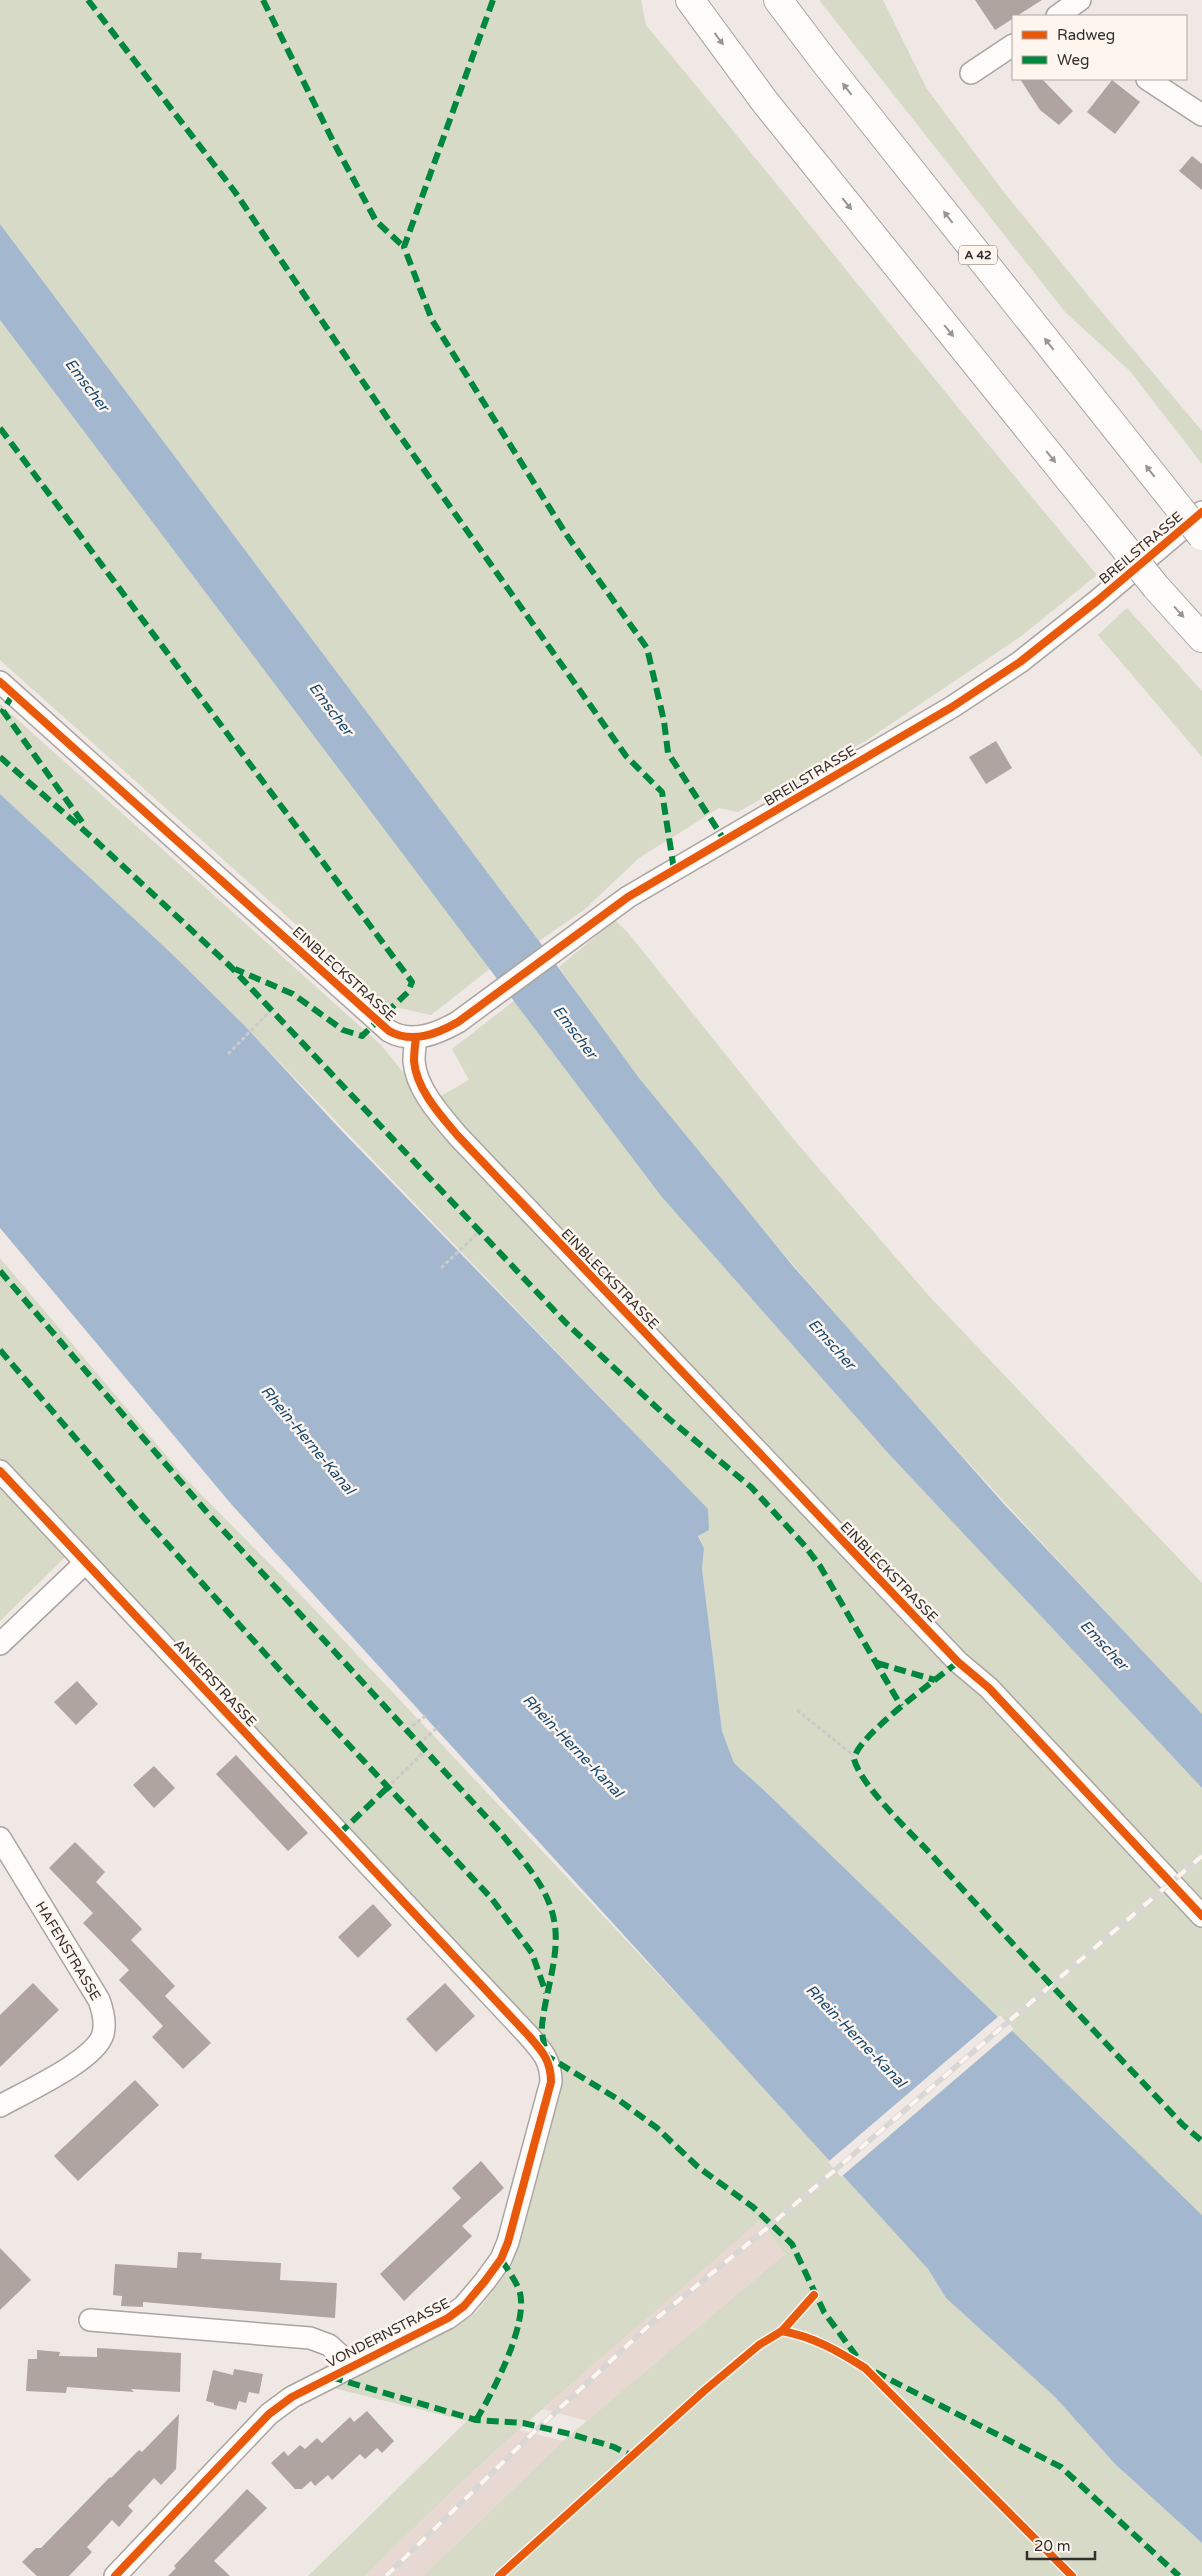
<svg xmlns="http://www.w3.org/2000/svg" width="1202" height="2576" viewBox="0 0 1202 2576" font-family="'Varela Round',sans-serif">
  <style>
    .built { fill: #e7d9d1 }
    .green { fill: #d6dac7 }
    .water { fill: #a3b8ce }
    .pier { fill: #efe8e4 }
    .building { fill: #afa49f }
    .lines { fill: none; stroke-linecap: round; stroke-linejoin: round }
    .minor-casing { stroke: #aaa5a2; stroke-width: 24 }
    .motorway-casing { stroke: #aaa5a2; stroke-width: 30 }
    .path { stroke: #cccac7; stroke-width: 3; stroke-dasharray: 4 2.5; stroke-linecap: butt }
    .minor { stroke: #fdfcfb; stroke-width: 21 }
    .motorway { stroke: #fdfcfb; stroke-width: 28 }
    .rail-casing { stroke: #d9d7d6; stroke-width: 5.5 }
    .rail { stroke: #fef5ef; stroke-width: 4; stroke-dasharray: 11; stroke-linecap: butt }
    .motorway-bridge-casing { stroke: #aaa5a2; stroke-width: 30; stroke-linecap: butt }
    .motorway-bridge { stroke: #fdfcfb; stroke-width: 28 }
    .quiet { stroke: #00873e; stroke-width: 6; stroke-dasharray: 12 6; stroke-linecap: butt }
    .cycleway-casing { stroke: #fef5ef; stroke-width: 11 }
    .cycleway { stroke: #e8590c; stroke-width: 8 }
    .oneway { fill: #989694 }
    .labels { text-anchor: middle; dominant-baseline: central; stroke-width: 5; stroke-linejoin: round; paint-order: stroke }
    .shield { fill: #fef5ef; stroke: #706a66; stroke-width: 1 }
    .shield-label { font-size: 12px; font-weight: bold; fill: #332f2c }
    .street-label { font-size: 14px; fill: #332f2c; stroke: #fef5ef }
    .water-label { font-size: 15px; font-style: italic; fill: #154a74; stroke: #fef5ef }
  </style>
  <rect width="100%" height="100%" fill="#efe8e4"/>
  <!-- built -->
  <g class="built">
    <polygon points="759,2221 785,2254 587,2421 543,2409 644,2318"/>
    <polygon points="519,2430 563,2441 423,2576 365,2576 417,2523"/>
  </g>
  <!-- green -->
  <g class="green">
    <path d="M 0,0 L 641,0 L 646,25 C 798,208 944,394 1097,575 L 1020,637 L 867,740 L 738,812 L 719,808 L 639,858 L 584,910 L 539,941 L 0,224 Z"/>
    <polygon points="819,0 883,0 927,89 1003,191 1095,304 1202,431 1202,464 1130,371 1066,313"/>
    <polygon points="0,320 491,968 431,1015 386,1005 0,660"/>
    <polygon points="1127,608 1202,691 1202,757 1098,635"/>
    <polygon points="0,704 381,1045 428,1103 469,1080 452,1049 515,1000 661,1196 887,1452 1202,1788 1202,2215 768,1794 734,1763 722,1731 702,1569 704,1548 671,1471 245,1026 171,953 0,794"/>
    <path d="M 615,920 L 629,934 L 795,1141 L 929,1296 L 1202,1583 L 1202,1714 C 1008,1508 816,1301 640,1080 C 611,1044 586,1005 559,967 Z"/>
    <path d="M 0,1258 L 186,1479 L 318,1613 L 703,2022 L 928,2269 L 946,2298 L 1056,2398 L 1115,2464 L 1202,2543 L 1202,2576 L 423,2576 L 563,2441 L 785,2254 L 759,2221 C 626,2337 489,2450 365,2576 L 308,2576 L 467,2421 L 333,2388 L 475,2314 L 512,2265 L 560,2086 L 93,1557 L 65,1557 L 0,1621 Z"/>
  </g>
  <!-- water -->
  <g class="water">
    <polygon points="0,224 539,941 639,1078 793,1266 1004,1504 1202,1714 1202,1788 887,1452 661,1196 0,320"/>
    <polygon points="0,794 171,953 245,1026 340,1129 708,1509 709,1530 698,1536 704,1548 702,1569 722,1731 734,1763 768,1794 1202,2215 1202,2543 1115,2464 1056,2398 946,2298 928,2269 232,1505 0,1228"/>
  </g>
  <!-- pier -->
  <polygon class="pier" points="1000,2015 1014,2029 841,2177 828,2162"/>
  <!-- building -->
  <g class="building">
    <polygon points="975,0 1042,0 995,30"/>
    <polygon points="1020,79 1042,79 1073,111 1059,125 1040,110"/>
    <polygon points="1112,80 1140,102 1115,134 1087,112"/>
    <polygon points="1192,156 1202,164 1202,190 1179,171"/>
    <polygon points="996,741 1012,768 986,784 969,757"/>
    <polygon points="77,1681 98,1704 76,1725 54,1702"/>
    <polygon points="236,1755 308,1833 288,1851 216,1774"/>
    <polygon points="154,1766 175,1788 154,1808 133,1785"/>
    <polygon points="75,1842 105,1872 96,1882 142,1929 131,1940 175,1986 165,1996 211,2043 183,2069 152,2037 163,2026 119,1980 129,1970 83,1923 93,1913 49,1868"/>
    <polygon points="373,1904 392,1925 358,1958 338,1937"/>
    <polygon points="33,1983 59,2010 0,2067 0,2015"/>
    <polygon points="445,1983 475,2016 436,2052 406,2019"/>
    <polygon points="135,2080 159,2105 78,2181 54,2156"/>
    <polygon points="481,2161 504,2188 462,2226 472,2236 404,2301 380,2274 461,2198 452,2188"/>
    <polygon points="0,2248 31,2280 0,2310"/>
    <polygon points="178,2252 202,2253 201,2259 281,2263 280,2280 337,2283 335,2318 143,2302 143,2307 121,2306 122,2296 113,2295 115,2264 177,2268"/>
    <polygon points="97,2348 181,2353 180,2392 131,2389 134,2392 67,2387 66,2393 26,2391 28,2359 37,2359 37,2350 60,2352 59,2356 97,2357"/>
    <polygon points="234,2369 263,2374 259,2394 249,2392 246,2403 239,2401 236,2410 214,2405 214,2403 206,2401 213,2370 233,2375"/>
    <polygon points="367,2411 394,2441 382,2453 377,2448 365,2459 360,2454 332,2480 328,2475 315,2486 311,2481 302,2489 295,2489 271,2463 284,2451 288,2456 300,2445 305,2449 317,2438 322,2443 350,2417 354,2422"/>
    <polygon points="179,2414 176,2469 161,2485 154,2478 128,2506 133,2511 119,2527 112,2520 87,2547 92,2552 69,2576 37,2576 22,2562 36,2548 41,2548 110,2477 111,2478 139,2450 142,2452"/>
    <polygon points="247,2489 267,2508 214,2561 230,2576 168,2576 176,2568 174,2566"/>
  </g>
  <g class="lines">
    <defs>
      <g id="minor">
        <polyline points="1057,16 1080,0"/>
        <polyline points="971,73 1013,45"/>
        <polyline points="1147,79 1202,115"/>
        <path d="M 0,682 L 389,1031 C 412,1044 437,1034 458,1022 L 628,897 L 952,707 L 1020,662 L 1097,601 L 1202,512"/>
        <path d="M 416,1037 C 415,1045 414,1053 414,1061 C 416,1089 441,1116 458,1136 L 958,1662 L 989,1688 L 1202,1916"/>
        <path d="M 0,1471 L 528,2035 C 542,2051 551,2060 551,2082 L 508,2242 L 501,2259 L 485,2281 L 464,2306 L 448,2318 L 292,2397 L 269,2414 L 115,2576"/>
        <polyline points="0,1644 85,1563"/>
        <path d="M 0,1838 L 99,2000 C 103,2011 106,2023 103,2034 C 96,2060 25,2092 0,2106"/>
        <polyline points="90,2320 310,2338 329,2345 352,2366"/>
      </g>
      <g id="motorway">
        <polyline points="690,0 765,102 1127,551"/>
        <polyline points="778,0 824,61 1180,509"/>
        <polyline points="1156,587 1202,638"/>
      </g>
    </defs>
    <!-- minor casing -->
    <use href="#minor" class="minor-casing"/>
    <!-- motorway casing -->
    <use href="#motorway" class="motorway-casing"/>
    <!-- path -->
    <g class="path">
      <polyline points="228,1054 271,1010"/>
      <polyline points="441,1268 480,1231"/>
      <polyline points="797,1710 854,1756"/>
      <polyline points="407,1730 428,1714"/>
      <polyline points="419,1744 439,1726"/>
      <polyline points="387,1788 425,1751"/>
    </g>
    <!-- minor -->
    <use href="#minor" class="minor"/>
    <!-- motorway -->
    <use href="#motorway" class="motorway"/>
    <defs>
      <polyline id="rail" points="386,2576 533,2433 657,2318 766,2229 1202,1856"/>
    </defs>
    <!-- rail casing -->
    <use href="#rail" class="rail-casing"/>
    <!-- rail -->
    <use href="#rail" class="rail"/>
    <defs>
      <g id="motorway-bridge">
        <polyline points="1180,509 1202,536"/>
        <polyline points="1127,551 1156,587"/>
      </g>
    </defs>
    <!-- motorway-bridge casing -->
    <use href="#motorway-bridge" class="motorway-bridge-casing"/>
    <!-- motorway-bridge -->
    <use href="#motorway-bridge" class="motorway-bridge"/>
    <!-- quiet -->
    <g class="quiet">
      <polyline points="88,0 235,192 386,416 588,702 626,756 662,792 674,870"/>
      <polyline points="263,0 335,145 376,221 404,247"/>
      <polyline points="493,0 404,247 432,320 566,534 647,648 664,721 668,753 725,841"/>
      <polyline points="0,428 412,982 408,992 362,1036 343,1030 293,994 235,969"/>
      <polyline points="13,694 3,711 85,826"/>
      <polyline points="0,757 95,840 231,967 566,1323 668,1418 751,1487 805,1546 820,1566 901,1706"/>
      <path d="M 0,1271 L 211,1517 L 501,1833 C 521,1859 548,1886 554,1920 C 561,1954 545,1992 542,2026 C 541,2035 545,2047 547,2056 L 616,2098 L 657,2128 L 698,2167 L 753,2207 L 792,2244 L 824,2312 L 860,2361"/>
      <polyline points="0,1350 144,1518 295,1687 492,1899 532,1953 546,1993"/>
      <path d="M 958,1662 C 938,1678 857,1736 854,1759 C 860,1784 908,1830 927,1850 C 1011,1943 1097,2034 1183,2125 L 1202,2141"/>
      <polyline points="877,1663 935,1680"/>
      <polyline points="339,1834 387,1788"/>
      <polyline points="875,2372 1061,2467 1179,2576"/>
      <polyline points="331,2377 476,2420 523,2423 574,2435 614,2447 632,2456"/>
      <path d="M 476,2420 C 493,2393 528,2324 520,2293 C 517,2282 507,2269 501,2259"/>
    </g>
    <defs>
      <g id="cycleway">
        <path d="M 0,682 L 389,1031 C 412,1044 437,1034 458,1022 L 628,897 L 952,707 L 1020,662 L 1097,601 L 1202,512"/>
        <path d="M 416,1037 C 415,1045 414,1053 414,1061 C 416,1089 441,1116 458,1136 L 958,1662 L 989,1688 L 1202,1916"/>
        <path d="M 0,1471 L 528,2035 C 542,2051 551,2060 551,2082 L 508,2242 L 501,2259 L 485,2281 L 464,2306 L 448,2318 L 292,2397 L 269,2414 L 115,2576"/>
        <path d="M 782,2331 C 814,2337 838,2351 865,2368 L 1072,2576"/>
        <polyline points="499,2576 704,2391 759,2345 782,2331 814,2295"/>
      </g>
    </defs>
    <!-- cycleway casing -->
    <use href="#cycleway" class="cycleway-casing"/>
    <!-- cycleway -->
    <use href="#cycleway" class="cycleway"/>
  </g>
  <!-- one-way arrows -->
  <defs><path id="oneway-solid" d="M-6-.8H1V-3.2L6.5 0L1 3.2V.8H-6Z" transform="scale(1.25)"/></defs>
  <g class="oneway">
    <use href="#oneway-solid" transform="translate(719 39) rotate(54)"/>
    <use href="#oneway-solid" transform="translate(847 89) rotate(-128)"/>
    <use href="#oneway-solid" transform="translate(847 204) rotate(51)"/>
    <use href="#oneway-solid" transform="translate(948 217) rotate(-128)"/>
    <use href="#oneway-solid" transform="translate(949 331) rotate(51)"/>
    <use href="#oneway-solid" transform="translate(1049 344) rotate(-128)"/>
    <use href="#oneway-solid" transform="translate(1051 457) rotate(51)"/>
    <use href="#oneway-solid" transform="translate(1150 471) rotate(-128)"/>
    <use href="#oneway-solid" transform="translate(1179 612) rotate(48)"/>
  </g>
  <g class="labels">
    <!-- shield labels -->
    <rect class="shield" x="959" y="245.5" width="38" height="19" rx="4"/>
    <g class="shield-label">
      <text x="978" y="255">A 42</text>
    </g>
    <!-- street labels -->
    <g class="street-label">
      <text transform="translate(1141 548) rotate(-40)">BREILSTRASSE</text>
      <text transform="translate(810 776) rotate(-31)">BREILSTRASSE</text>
      <text transform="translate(344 974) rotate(42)">EINBLECKSTRASSE</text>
      <text transform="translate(610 1279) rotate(46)">EINBLECKSTRASSE</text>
      <text transform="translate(889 1572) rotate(46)">EINBLECKSTRASSE</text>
      <text transform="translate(215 1683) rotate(47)">ANKERSTRASSE</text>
      <text transform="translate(68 1951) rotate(59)">HAFENSTRASSE</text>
      <text transform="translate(388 2333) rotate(-27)">VONDERNSTRASSE</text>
    </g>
    <!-- water labels -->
    <g class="water-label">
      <text transform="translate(87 385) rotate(53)">Emscher</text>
      <text transform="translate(331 709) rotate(53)">Emscher</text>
      <text transform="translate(575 1032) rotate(53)">Emscher</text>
      <text transform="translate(832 1344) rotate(48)">Emscher</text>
      <text transform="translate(308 1440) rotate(50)">Rhein-Herne-Kanal</text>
      <text transform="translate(1104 1645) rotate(47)">Emscher</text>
      <text transform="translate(573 1746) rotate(46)">Rhein-Herne-Kanal</text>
      <text transform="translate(856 2036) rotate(46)">Rhein-Herne-Kanal</text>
    </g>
  </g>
  <!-- legend -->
  <rect x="1012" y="15" width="175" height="65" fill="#fef5ef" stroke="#ada6a1"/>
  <rect x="1022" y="31" width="25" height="8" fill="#e8590c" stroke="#ada6a1"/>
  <text x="1057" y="40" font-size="15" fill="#332f2c">Radweg</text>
  <rect x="1022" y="56" width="25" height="8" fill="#00873e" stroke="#ada6a1"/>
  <text x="1057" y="65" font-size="15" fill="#332f2c">Weg</text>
  <!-- scale -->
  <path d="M1027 2551v8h68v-8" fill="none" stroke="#332f2c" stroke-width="2.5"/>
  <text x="1034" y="2551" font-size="15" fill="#332f2c" stroke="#fef5ef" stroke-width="4" paint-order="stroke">20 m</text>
</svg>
